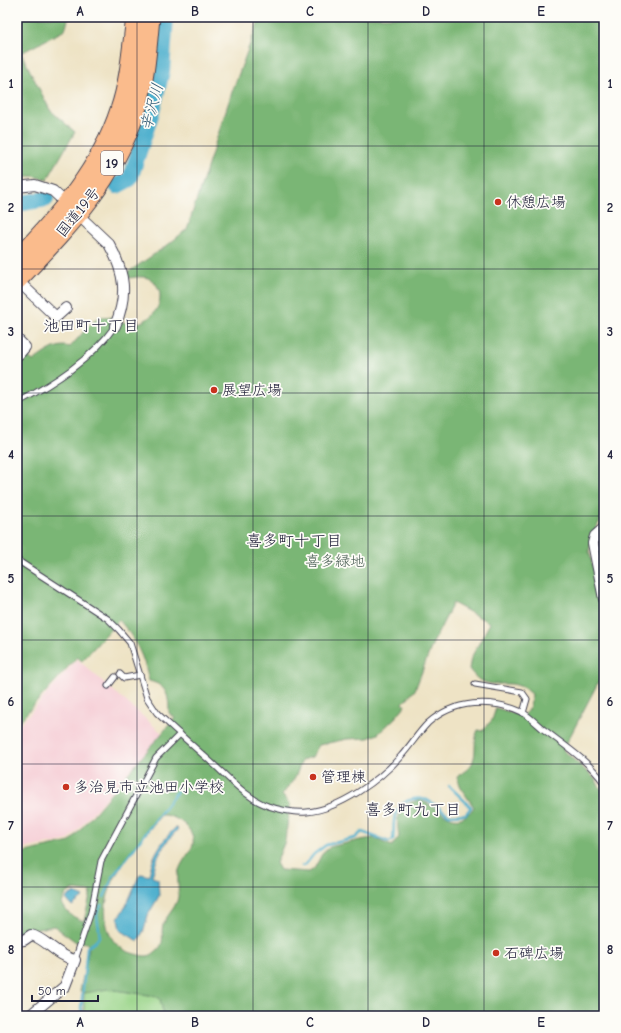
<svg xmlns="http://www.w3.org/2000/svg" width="621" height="1033" viewBox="0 0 621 1033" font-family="'Comic Neue','Klee One',sans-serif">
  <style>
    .built { fill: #f6cfd7 }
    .green { fill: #99d488; stroke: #5e7b62 }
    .forest { fill: #7ab674; stroke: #4e6c58; fill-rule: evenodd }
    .water { fill: #50b0ce; stroke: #396984 }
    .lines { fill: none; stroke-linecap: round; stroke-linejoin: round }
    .stream { stroke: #50b0ce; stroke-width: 2.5 }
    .river { stroke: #50b0ce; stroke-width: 16 }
    .lane-casing { stroke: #413f50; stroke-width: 7 }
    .street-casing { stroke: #413f50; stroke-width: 12 }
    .highway-casing { stroke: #413f50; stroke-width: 21 }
    .lane { stroke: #fff; stroke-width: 5 }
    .street { stroke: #fff; stroke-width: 10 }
    .highway { stroke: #fabb8c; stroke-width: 19 }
    .grid { fill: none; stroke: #22223b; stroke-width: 1; stroke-opacity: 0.55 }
    .poi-dot { fill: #c8321e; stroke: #fdfcf7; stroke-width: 1.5 }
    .labels { text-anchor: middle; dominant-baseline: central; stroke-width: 3.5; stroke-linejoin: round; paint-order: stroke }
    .shield { fill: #fdfcf7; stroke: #646373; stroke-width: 1 }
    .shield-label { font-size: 14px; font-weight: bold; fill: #22223b }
    .poi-label { font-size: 15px; fill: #22223b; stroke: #fdfcf7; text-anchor: start }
    .street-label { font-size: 15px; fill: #22223b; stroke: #fdfcf7 }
    .park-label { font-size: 15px; fill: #4c6056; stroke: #fdfcf7 }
    .water-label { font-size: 16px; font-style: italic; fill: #345b76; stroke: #fdfcf7 }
    .neighbourhood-label { font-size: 16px; fill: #22223b; stroke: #fdfcf7 }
    .neatline { fill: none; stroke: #22223b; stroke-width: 1.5 }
    .grid-label { font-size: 13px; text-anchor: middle; font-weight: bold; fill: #22223b }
  </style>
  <rect width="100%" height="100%" fill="#fdfcf7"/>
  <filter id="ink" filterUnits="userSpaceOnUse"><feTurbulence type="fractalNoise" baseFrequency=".025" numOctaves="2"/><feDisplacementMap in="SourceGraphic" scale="8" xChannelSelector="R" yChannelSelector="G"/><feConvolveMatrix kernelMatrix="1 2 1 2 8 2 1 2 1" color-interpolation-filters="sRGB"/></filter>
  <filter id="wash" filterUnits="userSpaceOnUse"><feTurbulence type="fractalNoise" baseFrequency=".012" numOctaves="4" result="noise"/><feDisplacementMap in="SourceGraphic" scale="16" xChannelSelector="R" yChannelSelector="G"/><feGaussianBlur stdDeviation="0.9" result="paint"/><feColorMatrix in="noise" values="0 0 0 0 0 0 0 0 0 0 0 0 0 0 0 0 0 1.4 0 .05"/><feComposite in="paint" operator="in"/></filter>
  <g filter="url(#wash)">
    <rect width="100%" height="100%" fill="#eee3c5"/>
    <!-- built -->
    <polygon class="built" points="77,659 162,733 69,840 17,850 17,728"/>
    <!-- green -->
    <polygon class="green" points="108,989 156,996 160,999 164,1016 84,1016 84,992"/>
    <!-- forest -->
    <g class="forest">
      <polygon points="17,17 69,17 65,30 21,53 50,110 75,132 47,180 33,176 20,179 17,178"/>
      <path d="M 260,17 L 604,17 L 604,491 L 600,521 L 595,530 L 589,550 L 604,616 L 604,671 L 563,750 L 595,779 L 604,794 L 604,1016 L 164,1016 L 160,999 L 156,996 L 108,989 L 85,993 L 80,991 L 89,948 L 87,943 L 76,942 L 54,926 L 17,933 L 17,854 L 70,842 L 175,718 L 169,713 C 169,696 167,685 149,681 C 144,657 136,639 119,620 L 82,661 L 77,657 L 17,724 L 17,359 L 20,360 L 25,354 L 33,361 C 45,353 56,343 70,347 C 77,340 91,322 98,318 C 111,313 119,323 131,324 C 145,324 160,312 160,297 C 160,290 158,286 153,281 C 146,275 137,277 129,278 L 127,273 L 169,244 L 187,229 L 232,92 ZM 453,603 L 490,623 L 471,658 L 469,669 C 473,674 477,680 484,682 C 504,688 512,677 532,694 L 530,706 L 524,716 L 496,708 L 492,720 L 482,731 L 478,730 C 473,740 477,751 473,761 C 471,768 463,772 457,777 L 462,790 L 474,807 C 455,835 439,804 418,800 C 397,807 396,816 399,837 L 392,846 L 373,838 L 360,840 L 330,847 L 322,854 L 314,869 L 309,872 L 280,870 L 276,863 L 285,841 L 290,804 L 282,795 L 295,778 L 302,760 L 312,757 L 319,745 L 347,739 L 368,738 L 378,734 L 395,718 L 405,706 L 403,703 L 415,690 L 432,645 ZM 161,815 C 176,814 199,831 192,847 C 188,856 180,863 178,874 C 177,883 180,892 177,901 C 174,910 166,916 163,925 C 160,936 167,943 155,952 C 149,958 143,956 135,954 C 120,950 110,941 107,926 C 97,884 137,846 161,815 ZM 72,890 L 91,892 L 84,921 C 74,918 66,913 62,903 L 66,894 Z"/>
    </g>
    <!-- water -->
    <g class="water">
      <path d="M 176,827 L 178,829 C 163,845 157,855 152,877 L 158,879 L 159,896 L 148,915 L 144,930 L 138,941 L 120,930 L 118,918 L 126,906 L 139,876 L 142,874 L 149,876 C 152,855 161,842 176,827 Z"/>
      <polygon points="74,893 84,897 72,906 66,899 68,896"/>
    </g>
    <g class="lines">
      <!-- stream -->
      <g class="stream">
        <path d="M 302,866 L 306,864 L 314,854 L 326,845 L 355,838 L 362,832 L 389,842 L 393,840 C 394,832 393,823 395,815 C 397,809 401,804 407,801 C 424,793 435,805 449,815 L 466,814 L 471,807 L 449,786"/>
        <polyline points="104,897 114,875 178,790"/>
        <path d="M 83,1016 L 81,1008 L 87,947 C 107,937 97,930 97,914 C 97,912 100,908 101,905"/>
      </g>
      <!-- river -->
      <g class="river">
        <polyline points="117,186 130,179 152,112 162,71 166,17"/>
        <polyline points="17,204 46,199"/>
      </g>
    </g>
  </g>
  <g filter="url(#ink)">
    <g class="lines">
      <defs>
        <g id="lane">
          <path d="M 17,403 C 54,383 91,360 115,326"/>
          <path d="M 17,560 L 108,619 L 119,630 L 130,643 L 147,698 L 157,713 C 175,730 193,746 211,762 C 229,778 246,798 268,806 C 280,810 294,813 307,812 C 340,809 380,780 401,756 C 411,745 418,733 428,723 C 454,700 491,698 522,712 C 529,716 536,723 543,729 C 564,745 589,761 604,783"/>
          <polyline points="120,674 124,678 140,675"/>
          <polyline points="475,684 522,692 527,699 523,713"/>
          <polyline points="108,686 115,677"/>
          <polyline points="75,960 91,912 101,861 156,758 180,734"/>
          <polyline points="34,1012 45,1016"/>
        </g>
        <g id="street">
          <path d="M 17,187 L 35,185 L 53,191 L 109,244 C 125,273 128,295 115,326"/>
          <polyline points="17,280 56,317 66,308"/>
          <polyline points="17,339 25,347 19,354"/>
          <polyline points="604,528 595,536 593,543 604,599"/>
          <path d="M 17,941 L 24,940 L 31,935 C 45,938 57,956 75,960 L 65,986 L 29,1016"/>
        </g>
        <g id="highway">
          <path d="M 17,260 C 59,216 101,169 120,110 C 130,81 132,48 136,17"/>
          <path d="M 17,280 C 68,227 112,183 136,110 C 145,80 147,48 150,17"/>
        </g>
      </defs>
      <!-- lane casing -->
      <use href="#lane" class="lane-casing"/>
      <!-- street casing -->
      <use href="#street" class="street-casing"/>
      <!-- highway casing -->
      <use href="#highway" class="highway-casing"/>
      <!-- lane -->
      <use href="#lane" class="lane"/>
      <!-- street -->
      <use href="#street" class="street"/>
      <!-- highway -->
      <use href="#highway" class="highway"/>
    </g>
  </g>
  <!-- grid -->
  <path class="grid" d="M 137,17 L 137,1016M 253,17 L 253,1016M 368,17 L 368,1016M 484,17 L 484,1016M 17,146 L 604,146M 17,269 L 604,269M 17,393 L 604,393M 17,516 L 604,516M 17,640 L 604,640M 17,764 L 604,764M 17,887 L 604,887"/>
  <!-- markers -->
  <g class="poi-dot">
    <circle cx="498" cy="202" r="4"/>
    <circle cx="214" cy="390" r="4"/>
    <circle cx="313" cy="777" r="4"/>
    <circle cx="66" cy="787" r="4"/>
    <circle cx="496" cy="953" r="4"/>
  </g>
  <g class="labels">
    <!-- shield labels -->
    <rect class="shield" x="101" y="151" width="22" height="24" rx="3"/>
    <g class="shield-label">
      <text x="112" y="163">19</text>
    </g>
    <!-- poi labels -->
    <g class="poi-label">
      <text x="506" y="202">休憩広場</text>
      <text x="222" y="390">展望広場</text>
      <text x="321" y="777">管理棟</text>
      <text x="74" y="787">多治見市立池田小学校</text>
      <text x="504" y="953">石碑広場</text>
    </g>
    <!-- street labels -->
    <g class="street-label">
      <text transform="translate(78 212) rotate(-51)">国道19号</text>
    </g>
    <!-- park labels -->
    <g class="park-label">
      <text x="335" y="561">喜多緑地</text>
    </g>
    <!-- water labels -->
    <g class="water-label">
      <text transform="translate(152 107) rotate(-75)">辛沢川</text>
    </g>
    <!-- neighbourhood labels -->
    <g class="neighbourhood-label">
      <text x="91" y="326">池田町十丁目</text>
      <text x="294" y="541">喜多町十丁目</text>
      <text x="413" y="810">喜多町九丁目</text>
    </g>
  </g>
  <!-- margin -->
  <rect width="621" height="1033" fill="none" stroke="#fdfcf7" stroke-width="44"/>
  <!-- scale -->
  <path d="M32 995v6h66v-6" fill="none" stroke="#22223b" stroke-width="2"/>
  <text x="38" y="995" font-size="12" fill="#22223b" stroke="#fdfcf7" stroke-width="3" paint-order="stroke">50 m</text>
  <rect x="22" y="22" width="577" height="989" class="neatline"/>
  <g class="grid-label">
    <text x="80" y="16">A</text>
    <text x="195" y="16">B</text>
    <text x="310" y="16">C</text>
    <text x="426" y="16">D</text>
    <text x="541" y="16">E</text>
    <text x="11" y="88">1</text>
    <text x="610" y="88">1</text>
    <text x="11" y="212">2</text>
    <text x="610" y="212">2</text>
    <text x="11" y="336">3</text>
    <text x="610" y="336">3</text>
    <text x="11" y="459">4</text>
    <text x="610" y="459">4</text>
    <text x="11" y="583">5</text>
    <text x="610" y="583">5</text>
    <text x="11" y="706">6</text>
    <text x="610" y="706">6</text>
    <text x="11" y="830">7</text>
    <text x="610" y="830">7</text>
    <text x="11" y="954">8</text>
    <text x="610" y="954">8</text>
    <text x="80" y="1027">A</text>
    <text x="195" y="1027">B</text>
    <text x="310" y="1027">C</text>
    <text x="426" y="1027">D</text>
    <text x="541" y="1027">E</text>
  </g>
</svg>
